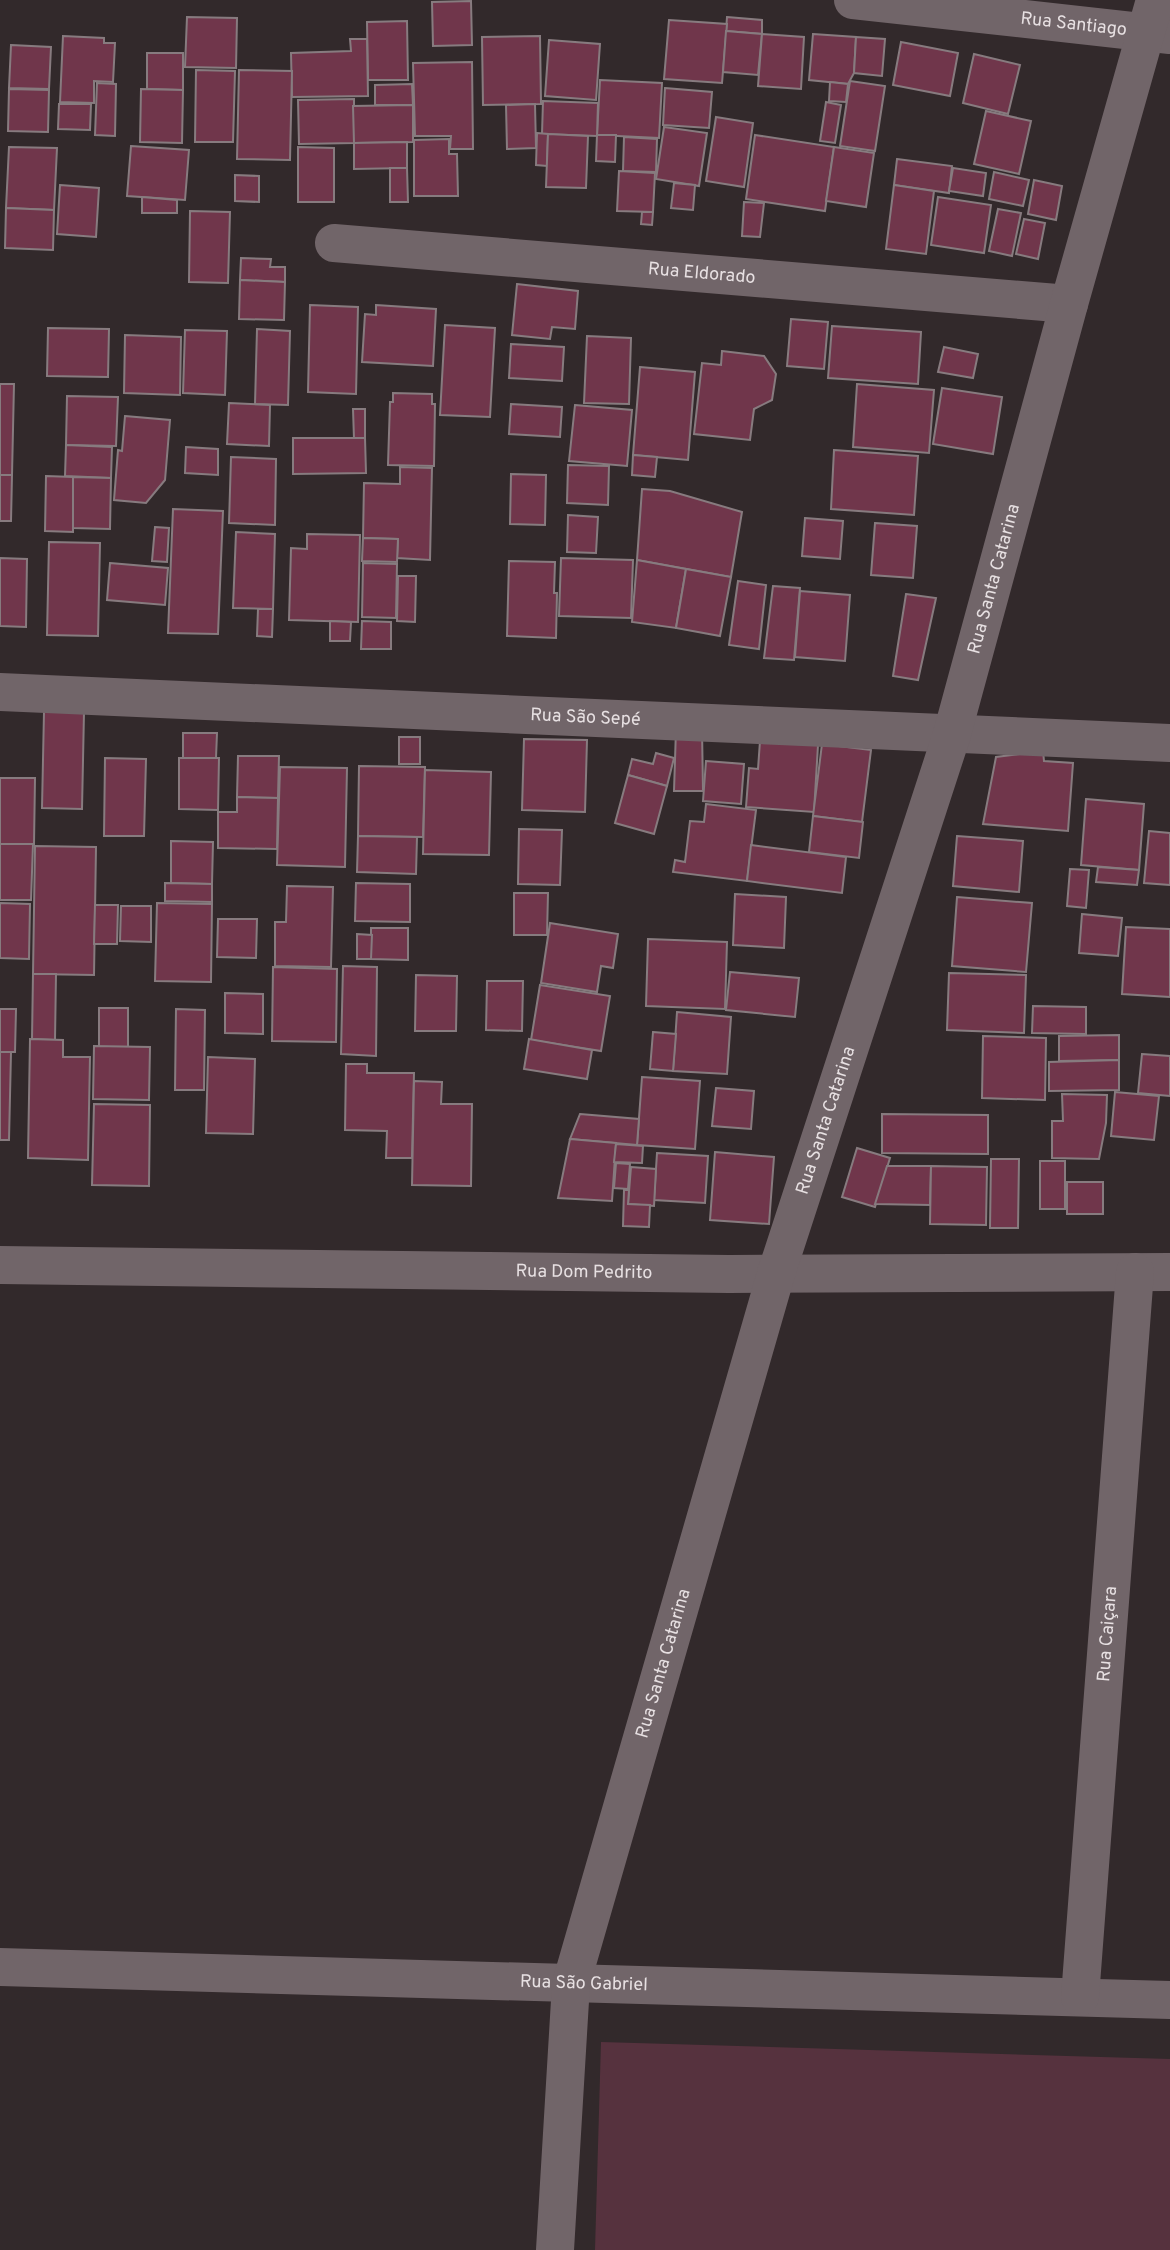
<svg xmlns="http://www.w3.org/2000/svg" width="1170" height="2250" viewBox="0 0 1170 2250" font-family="Overpass,sans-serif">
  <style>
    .green { fill: #56323e }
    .building { fill: #70364b; stroke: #877b7f; stroke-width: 2 }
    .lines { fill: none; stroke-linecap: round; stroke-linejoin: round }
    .minor { stroke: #716569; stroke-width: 38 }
    .labels { text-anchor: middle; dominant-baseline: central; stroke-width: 6; stroke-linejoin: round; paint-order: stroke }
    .street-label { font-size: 18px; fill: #e7e0e2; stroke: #32292b }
  </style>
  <rect width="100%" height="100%" fill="#32292b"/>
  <!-- green -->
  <polygon class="green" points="601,2042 1170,2059 1170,2250 595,2250"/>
  <!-- building -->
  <g class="building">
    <polygon points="471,1 472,45 433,46 432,2"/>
    <polygon points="187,17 237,18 236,68 185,67"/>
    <polygon points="727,17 762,20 762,34 726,31"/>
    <polygon points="669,20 727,24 722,83 664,79"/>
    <polygon points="407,21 408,80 368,80 367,22"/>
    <polygon points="726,31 762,34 758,75 723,72"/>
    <polygon points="762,34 804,37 801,89 758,86"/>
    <polygon points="813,34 856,37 854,73 848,84 809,80"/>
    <polygon points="63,36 104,38 104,43 115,43 113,82 94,81 94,103 60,102"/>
    <polygon points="540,36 541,104 483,105 482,37"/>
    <polygon points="856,37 885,39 882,76 854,73"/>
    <polygon points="350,39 367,39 368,96 292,97 291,53 351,51"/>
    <polygon points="549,40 600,44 596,100 545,96"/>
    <polygon points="901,42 958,53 950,96 893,85"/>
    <polygon points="11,45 51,47 49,89 9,88"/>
    <polygon points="147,53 183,53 183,90 147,89"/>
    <polygon points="974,54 1020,65 1008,114 963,103"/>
    <polygon points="472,62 473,149 450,149 451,136 415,136 413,63"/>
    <polygon points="196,70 235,71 233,142 195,142"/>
    <polygon points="239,70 292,71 290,160 237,159"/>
    <polygon points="600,80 662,83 659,138 597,135"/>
    <polygon points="850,81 885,86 875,151 840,146"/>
    <polygon points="830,82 848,84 846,102 829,101"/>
    <polygon points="97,83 116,84 115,136 95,135"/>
    <polygon points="412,84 413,105 375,105 375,85"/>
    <polygon points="665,88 712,92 709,128 663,125"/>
    <polygon points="9,89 49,90 48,132 8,131"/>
    <polygon points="141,89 183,90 182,143 140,142"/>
    <polygon points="354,99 354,143 299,144 298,100"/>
    <polygon points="543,101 598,103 597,136 542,134"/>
    <polygon points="826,102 841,105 835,143 820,141"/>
    <polygon points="59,104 91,104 90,130 58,129"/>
    <polygon points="535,104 536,148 507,149 506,105"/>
    <polygon points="413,105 413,142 354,143 353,106"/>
    <polygon points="986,111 1031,121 1019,174 974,164"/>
    <polygon points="716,117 753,123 744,187 706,181"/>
    <polygon points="664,127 707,133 699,186 656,179"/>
    <polygon points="537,133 548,134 547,166 536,165"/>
    <polygon points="548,134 588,136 586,188 546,187"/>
    <polygon points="597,135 616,135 615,162 596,161"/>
    <polygon points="755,135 834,147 825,211 746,199"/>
    <polygon points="624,137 657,139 656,172 623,171"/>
    <polygon points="449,139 449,154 457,154 458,196 414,196 414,140"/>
    <polygon points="407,142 407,168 354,169 354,143"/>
    <polygon points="131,146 189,150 185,200 127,196"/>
    <polygon points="9,147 57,148 54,210 6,208"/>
    <polygon points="298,147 334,148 334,202 298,202"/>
    <polygon points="834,147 874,153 866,207 826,201"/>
    <polygon points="897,159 952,166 949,193 894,185"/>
    <polygon points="390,168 407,168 408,202 390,202"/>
    <polygon points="953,168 986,173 983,196 949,191"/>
    <polygon points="619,171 655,173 653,212 617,211"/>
    <polygon points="994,172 1029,180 1023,206 989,199"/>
    <polygon points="235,175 259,176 259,202 235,201"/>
    <polygon points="1034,180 1062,186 1056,220 1028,214"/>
    <polygon points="674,183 695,185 693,210 671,208"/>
    <polygon points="60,185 99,188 96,237 57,234"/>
    <polygon points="894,185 934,191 926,254 886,249"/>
    <polygon points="142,197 177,200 177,213 142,213"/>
    <polygon points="938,197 991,205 984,253 931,245"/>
    <polygon points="744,202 764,203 760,237 742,236"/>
    <polygon points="6,208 54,210 53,250 5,248"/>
    <polygon points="998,209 1021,213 1012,256 989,251"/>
    <polygon points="190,211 230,212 228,283 189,282"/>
    <polygon points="642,212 653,212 652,225 641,224"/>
    <polygon points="1024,219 1045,223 1038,259 1016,254"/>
    <polygon points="241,258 271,259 270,267 285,267 285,282 240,280"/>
    <polygon points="240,280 285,282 284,320 239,319"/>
    <polygon points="517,284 578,291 575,329 552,327 550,339 512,335"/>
    <polygon points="310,305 358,307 356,394 308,392"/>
    <polygon points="376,305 436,309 433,366 362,362 365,314 376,315"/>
    <polygon points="791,319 828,322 824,369 787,366"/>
    <polygon points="445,325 495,328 490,417 440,415"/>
    <polygon points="832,326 921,332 918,384 828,378"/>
    <polygon points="48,328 109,329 108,377 47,376"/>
    <polygon points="257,329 290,331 288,405 255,404"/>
    <polygon points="185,330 227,331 225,395 183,393"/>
    <polygon points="125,335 181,337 180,395 124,393"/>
    <polygon points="587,336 631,338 629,404 584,403"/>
    <polygon points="511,344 564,347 562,381 509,378"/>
    <polygon points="944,347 978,354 973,378 938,372"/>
    <polygon points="722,351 764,356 776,374 772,400 754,409 750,440 694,434 702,363 721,365"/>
    <polygon points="640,367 695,372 688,460 633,455"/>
    <polygon points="0,384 14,384 12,475 0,475"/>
    <polygon points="857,384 934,390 929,453 853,447"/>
    <polygon points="942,388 1002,397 993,454 933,444"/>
    <polygon points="393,393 432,394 432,404 435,404 434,466 388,465 390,402 393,402"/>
    <polygon points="67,396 118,397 116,446 66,445"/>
    <polygon points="229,403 270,405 269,446 227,444"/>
    <polygon points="511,404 562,407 560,437 509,434"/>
    <polygon points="575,405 632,410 627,466 569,461"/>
    <polygon points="353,409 365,409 365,438 354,439"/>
    <polygon points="125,416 170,420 165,480 146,503 114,500 118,450 122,451"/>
    <polygon points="293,438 365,438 366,473 293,474"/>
    <polygon points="66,445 112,447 111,478 65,476"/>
    <polygon points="186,447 218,449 218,475 185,473"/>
    <polygon points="834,450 918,456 914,515 831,509"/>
    <polygon points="633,455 657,457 655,477 632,475"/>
    <polygon points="231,457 276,459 275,525 229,523"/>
    <polygon points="568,465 609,466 608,505 567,503"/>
    <polygon points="400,467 432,468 430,560 397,558 398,539 363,538 364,483 400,484"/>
    <polygon points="511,474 546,475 545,525 510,524"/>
    <polygon points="0,475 12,475 11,521 0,521"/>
    <polygon points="46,476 73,477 73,532 45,531"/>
    <polygon points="73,477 111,478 110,529 73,528"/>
    <polygon points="642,489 670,491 742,512 731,577 637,560"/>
    <polygon points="173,509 223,511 218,634 168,633"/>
    <polygon points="568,515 598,517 596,553 567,552"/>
    <polygon points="805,518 843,521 840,559 802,556"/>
    <polygon points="875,523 917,526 913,578 871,575"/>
    <polygon points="155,527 169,528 167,562 152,561"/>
    <polygon points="236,532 275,534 273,609 233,608"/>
    <polygon points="307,534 360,535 358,622 289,620 291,548 307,549"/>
    <polygon points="363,538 398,539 397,562 362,561"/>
    <polygon points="49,542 100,543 98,636 47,635"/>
    <polygon points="0,558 27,559 26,627 0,626"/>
    <polygon points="561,558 633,560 631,618 559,616"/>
    <polygon points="637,560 686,569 676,628 632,622"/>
    <polygon points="509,561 555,562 554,593 557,593 556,638 507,636"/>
    <polygon points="110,563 168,568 165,605 107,600"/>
    <polygon points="363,563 397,564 396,618 362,617"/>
    <polygon points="686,569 731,577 720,636 676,628"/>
    <polygon points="398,576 416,576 415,622 397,621"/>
    <polygon points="738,581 766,585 759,649 729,645"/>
    <polygon points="773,586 800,588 794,660 764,658"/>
    <polygon points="800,591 850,595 845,661 795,657"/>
    <polygon points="906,594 936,598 918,680 893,676"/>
    <polygon points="258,609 273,609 272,637 257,636"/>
    <polygon points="330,621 351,622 350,641 330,641"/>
    <polygon points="362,621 391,622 391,649 361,649"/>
    <polygon points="44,712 84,712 82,809 42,808"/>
    <polygon points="676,729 702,729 703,791 674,791"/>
    <polygon points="183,733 217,733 216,758 183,758"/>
    <rect x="399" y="737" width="21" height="27"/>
    <polygon points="524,739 587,740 585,812 522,810"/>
    <polygon points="760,741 818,745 814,812 746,807 749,768 758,769"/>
    <polygon points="822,744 871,750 862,822 813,816"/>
    <polygon points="1043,751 1044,761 1073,763 1068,831 983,824 996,757"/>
    <polygon points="656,753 674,758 667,786 628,775 632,759 653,764"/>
    <polygon points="238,756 279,756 278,798 237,797"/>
    <polygon points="105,758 146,759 144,836 104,836"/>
    <polygon points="179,758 219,758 218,810 179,809"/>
    <polygon points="706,761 744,764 741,804 703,801"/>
    <polygon points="359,766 425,767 423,837 358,836"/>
    <polygon points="280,767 347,768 345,867 277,865"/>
    <polygon points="425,770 491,772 489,855 423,854"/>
    <polygon points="628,775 667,786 654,834 615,823"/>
    <polygon points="0,778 35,778 34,844 0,844"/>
    <polygon points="237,797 278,798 277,849 218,848 218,812 237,812"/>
    <polygon points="1086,799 1144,804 1139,870 1081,865"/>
    <polygon points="706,804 756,810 747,881 673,872 675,860 685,862 690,821 704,822"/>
    <polygon points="813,816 863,822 859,858 809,852"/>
    <polygon points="519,829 562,830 560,885 518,884"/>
    <polygon points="1149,831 1170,833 1170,885 1144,883"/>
    <polygon points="358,836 417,837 416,874 357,872"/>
    <polygon points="957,836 1023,841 1019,892 953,886"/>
    <polygon points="171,841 213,842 212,884 171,883"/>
    <polygon points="0,844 33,844 31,900 0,900"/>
    <polygon points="751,845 846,857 842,893 747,881"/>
    <polygon points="35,846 96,847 94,975 33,974"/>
    <polygon points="1098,867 1139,870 1137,885 1096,882"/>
    <polygon points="1070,869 1089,870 1086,908 1067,906"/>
    <polygon points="165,883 212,884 212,902 165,901"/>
    <polygon points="356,883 410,884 410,922 355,921"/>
    <polygon points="287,886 333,887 331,967 275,966 275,922 286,922"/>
    <polygon points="514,893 548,893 547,935 514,935"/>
    <polygon points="735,894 786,897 784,948 733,945"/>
    <polygon points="957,897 1032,903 1026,972 952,966"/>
    <polygon points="0,903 30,904 29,959 0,958"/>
    <polygon points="157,903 212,904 211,982 155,981"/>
    <polygon points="95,905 118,905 117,944 94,944"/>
    <polygon points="121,906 151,906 151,942 120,941"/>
    <polygon points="1082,914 1122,918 1118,956 1079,953"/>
    <polygon points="218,919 257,919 256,958 217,957"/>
    <polygon points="550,923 618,934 613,968 601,966 597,992 541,983"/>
    <polygon points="1126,927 1170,929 1170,997 1122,994"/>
    <polygon points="371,928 408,928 408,960 371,959"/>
    <polygon points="357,934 372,935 371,959 357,959"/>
    <polygon points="648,939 727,942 725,1009 646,1006"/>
    <polygon points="343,966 377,967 376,1056 341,1054"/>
    <polygon points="273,967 337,969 336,1042 272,1041"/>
    <polygon points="730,972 799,978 795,1017 726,1010"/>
    <polygon points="949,973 1026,975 1024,1033 947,1030"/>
    <polygon points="33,974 56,974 55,1040 32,1039"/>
    <polygon points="416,975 457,976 456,1031 415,1031"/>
    <polygon points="487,981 523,981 522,1031 486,1030"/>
    <polygon points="540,985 610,996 601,1051 531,1040"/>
    <polygon points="225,993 263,994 263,1034 225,1033"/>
    <polygon points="1033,1006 1086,1007 1086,1034 1032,1033"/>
    <rect x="99" y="1008" width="29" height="39"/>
    <polygon points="0,1009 16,1009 15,1052 0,1052"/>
    <polygon points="176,1009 205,1010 204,1090 175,1090"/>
    <polygon points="677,1012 731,1017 727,1074 673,1071"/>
    <polygon points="653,1032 676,1034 673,1071 650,1069"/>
    <polygon points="1119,1035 1119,1060 1059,1061 1059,1036"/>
    <polygon points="983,1036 1046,1038 1045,1100 982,1098"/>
    <polygon points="30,1039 63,1040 63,1057 90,1057 88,1160 28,1158"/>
    <polygon points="529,1039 592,1050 587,1079 524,1069"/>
    <polygon points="94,1046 150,1047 149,1100 93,1099"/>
    <polygon points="0,1052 11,1052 9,1140 0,1140"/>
    <polygon points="1142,1054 1170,1056 1170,1096 1138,1093"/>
    <polygon points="208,1057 255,1059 253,1134 206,1133"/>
    <polygon points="1119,1060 1119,1090 1049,1091 1049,1062"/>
    <polygon points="346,1064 367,1064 367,1073 414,1073 412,1158 386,1158 387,1131 345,1130"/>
    <polygon points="642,1077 700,1081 695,1149 637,1145"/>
    <polygon points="414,1081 442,1082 441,1104 472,1104 471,1186 412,1185"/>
    <polygon points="716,1088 754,1091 751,1129 712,1126"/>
    <polygon points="1115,1092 1159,1096 1154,1140 1111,1136"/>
    <polygon points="1062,1094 1107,1095 1106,1123 1099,1159 1052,1158 1052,1121 1063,1121"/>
    <polygon points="94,1104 150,1105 149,1186 92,1185"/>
    <polygon points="580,1114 639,1119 637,1145 570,1139"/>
    <polygon points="882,1114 988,1115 988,1154 882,1153"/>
    <polygon points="570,1139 616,1143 612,1201 558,1198"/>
    <polygon points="616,1144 643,1146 642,1163 614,1162"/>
    <polygon points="857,1148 890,1158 875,1207 842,1197"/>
    <polygon points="715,1152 774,1157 769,1224 710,1220"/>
    <polygon points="657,1153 708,1156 705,1203 654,1200"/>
    <polygon points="991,1159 1019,1159 1018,1228 990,1228"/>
    <rect x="1040" y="1161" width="25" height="48"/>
    <polygon points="616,1163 630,1164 628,1189 614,1188"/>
    <polygon points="887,1166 931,1166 930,1205 875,1204"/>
    <polygon points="931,1166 987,1167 986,1225 930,1224"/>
    <polygon points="631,1167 656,1169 654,1206 628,1204"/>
    <rect x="1067" y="1182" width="36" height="32"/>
    <polygon points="624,1190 629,1190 628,1204 650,1205 649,1227 623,1226"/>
  </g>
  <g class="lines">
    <!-- minor -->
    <g class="minor">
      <path id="s1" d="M 853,0 L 1170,35"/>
      <path id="s2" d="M 334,243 L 1069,304"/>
      <path id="s3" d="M 0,692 L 1170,743"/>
      <path id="s4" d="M 0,1265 L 729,1274 L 1170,1272"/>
      <path id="s5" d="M 0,1967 L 1170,2000"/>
      <path id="s6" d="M 1080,1997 L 1135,1272"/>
      <path id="s7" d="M 555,2250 L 571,1984 L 776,1274 L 952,734 L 1069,304 L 1155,0"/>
    </g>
  </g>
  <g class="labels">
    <!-- street labels -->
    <g class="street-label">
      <text stroke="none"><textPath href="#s1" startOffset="222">Rua Santiago</textPath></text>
      <text stroke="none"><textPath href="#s2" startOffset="369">Rua Eldorado</textPath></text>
      <text stroke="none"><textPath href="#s7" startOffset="1734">Rua Santa Catarina</textPath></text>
      <text stroke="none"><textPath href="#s3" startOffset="586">Rua São Sepé</textPath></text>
      <text stroke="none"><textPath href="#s7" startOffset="1167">Rua Santa Catarina</textPath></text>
      <text stroke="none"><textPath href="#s4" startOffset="584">Rua Dom Pedrito</textPath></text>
      <text stroke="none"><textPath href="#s6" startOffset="364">Rua Caiçara</textPath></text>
      <text stroke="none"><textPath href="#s7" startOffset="600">Rua Santa Catarina</textPath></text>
      <text stroke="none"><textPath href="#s5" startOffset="584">Rua São Gabriel</textPath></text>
    </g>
  </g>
</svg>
